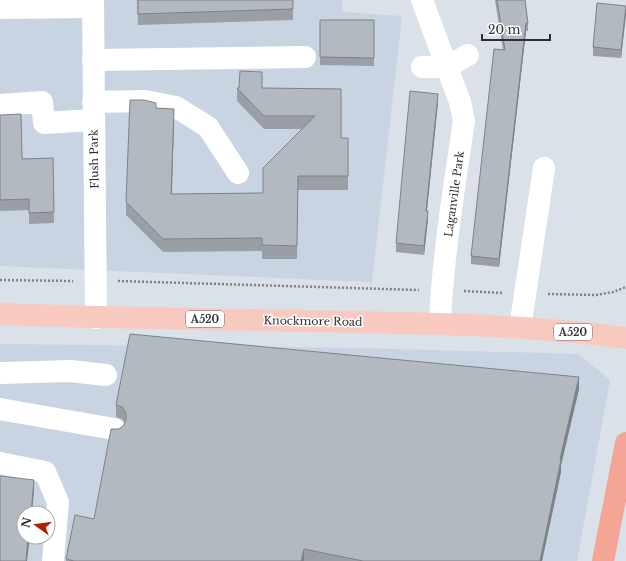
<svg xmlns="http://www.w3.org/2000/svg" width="626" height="561" font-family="'Libre Baskerville',serif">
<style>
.built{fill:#c8d4e1;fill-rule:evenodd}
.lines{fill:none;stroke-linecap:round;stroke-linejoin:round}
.path{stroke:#7d8287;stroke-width:2.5;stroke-dasharray:2 2;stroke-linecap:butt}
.minor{stroke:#fff;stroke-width:22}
.major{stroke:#f8c9bf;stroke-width:22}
.highway{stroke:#f4a595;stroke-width:22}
.wall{fill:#9a9fa5}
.shaded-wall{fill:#7d8286}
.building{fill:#b3b9c0;stroke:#7d8286}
.labels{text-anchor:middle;stroke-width:3;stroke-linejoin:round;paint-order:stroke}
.shield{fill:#fff;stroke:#6b6d6f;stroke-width:1}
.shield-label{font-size:10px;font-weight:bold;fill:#2c2e31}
.street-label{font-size:11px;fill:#2c2e31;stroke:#fff}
</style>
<rect width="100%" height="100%" fill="#dae1e8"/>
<g class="built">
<polygon points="0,0 342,0 343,12 402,16 372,282 0,266"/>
<path d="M0,344L356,348L578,354L610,380L577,561H0ZM24,513H48V537H24Z"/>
</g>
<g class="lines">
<g class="path">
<polyline points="0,280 73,281"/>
<polyline points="118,281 419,290"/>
<polyline points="464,291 503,293"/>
<polyline points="548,294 596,295 613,292 626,287"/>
</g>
<g class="minor">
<polyline points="93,0 96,318"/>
<path d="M422,0L460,102L464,121C454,188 443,255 440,323"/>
<polyline points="0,8 93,7"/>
<polyline points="93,60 305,57"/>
<polyline points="422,67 447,67 468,55"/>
<polyline points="93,102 145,101 176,107 208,127 238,173"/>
<polyline points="0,105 42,102 44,123 94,120"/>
<polyline points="520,328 544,168"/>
<polyline points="0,373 71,371 106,375"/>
<polyline points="0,409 114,429"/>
<polyline points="0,463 45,472 58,502 53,561"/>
</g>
<path class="major" d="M0,314C103,318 206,319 309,321C415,323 521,324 626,338"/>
<polyline class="highway" points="603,561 626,443"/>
</g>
<g class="wall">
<polygon points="137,0 293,0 293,20 138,25"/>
<polygon points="495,0 525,0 528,23 528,31 526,31 499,267 471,264 471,256 503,50"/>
<polygon points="626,14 621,58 593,56 593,47"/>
<polygon points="320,20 374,20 374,66 320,65"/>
<polygon points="237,88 341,89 341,138 348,138 348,190 298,190 297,259 262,259 262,251 163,252 126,215 126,202 156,108 174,122 172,194 263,193 302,129 264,129 237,101"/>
<polygon points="438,102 427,211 428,219 424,255 396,252 396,243"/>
<polygon points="0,115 22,159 53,158 54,223 29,224 29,210 0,211"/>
<polygon points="579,389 561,465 561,472 542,561 66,561 66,559 94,519 119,429 124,425 125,423 122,419 116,417 116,405"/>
</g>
<g class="shaded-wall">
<polygon points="626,6 626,14 621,58 621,50"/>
<polygon points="526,23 526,31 499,267 499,259"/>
<polygon points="438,94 438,102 426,219 426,211"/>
<polygon points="174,109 174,122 171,207 171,194"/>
<polygon points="428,211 428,219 424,255 424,246"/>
<polygon points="579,377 579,389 561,465 561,472 542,561 540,561 560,459"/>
<polygon points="34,480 34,492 32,513 31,513"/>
<polygon points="28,537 30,537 27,561 26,561"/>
<polygon points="304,549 304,561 301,561"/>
</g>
<g class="building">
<polygon points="138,0 293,0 293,9 138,14"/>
<polygon points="497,0 525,0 528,23 526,23 499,259 471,256 494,49 505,50"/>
<polygon points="597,3 626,6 621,50 593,47"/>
<polygon points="320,20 374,20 374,58 320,57"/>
<polygon points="240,71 262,72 262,88 341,89 341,138 348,138 348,176 298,176 297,246 262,245 262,238 163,239 126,202 130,100 144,100 156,103 156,108 174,109 171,194 263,193 263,168 315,116 264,116 237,88 239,88"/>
<polygon points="410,91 438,94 426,211 428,211 424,246 396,243"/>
<polygon points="21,114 22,159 53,158 54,212 29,213 29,199 0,200 0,115"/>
<polygon points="130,334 579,377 560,459 561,460 540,561 363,561 304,549 301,561 74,561 66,559 75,515 94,519 111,429 119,429 124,425 126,420 126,413 122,407 116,405"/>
<polygon points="0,476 34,480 31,513 24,513 24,537 28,537 26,561 0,561"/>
</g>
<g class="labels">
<g class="shield">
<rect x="186" y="311" width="38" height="16" rx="3"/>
<rect x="554" y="324" width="38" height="16" rx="3"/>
</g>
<g class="shield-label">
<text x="205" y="323">A520</text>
<text x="573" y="336">A520</text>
</g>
<g class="street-label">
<text transform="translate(94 159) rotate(-91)" y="4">Flush Park</text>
<text transform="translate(454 194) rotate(-82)" y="4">Laganville Park</text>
<text transform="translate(313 321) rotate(1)" y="4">Knockmore Road</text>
</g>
</g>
<g transform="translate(36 525) rotate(284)"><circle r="19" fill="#ffffff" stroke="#ababad"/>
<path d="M0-3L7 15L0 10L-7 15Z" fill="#ad2005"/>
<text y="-6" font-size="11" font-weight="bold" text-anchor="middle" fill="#2c2e31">N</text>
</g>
<path d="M482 34v6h68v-6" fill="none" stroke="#2c2e31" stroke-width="2"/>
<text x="488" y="34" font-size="12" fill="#2c2e31" stroke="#ffffff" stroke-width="3" paint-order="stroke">20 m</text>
</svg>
